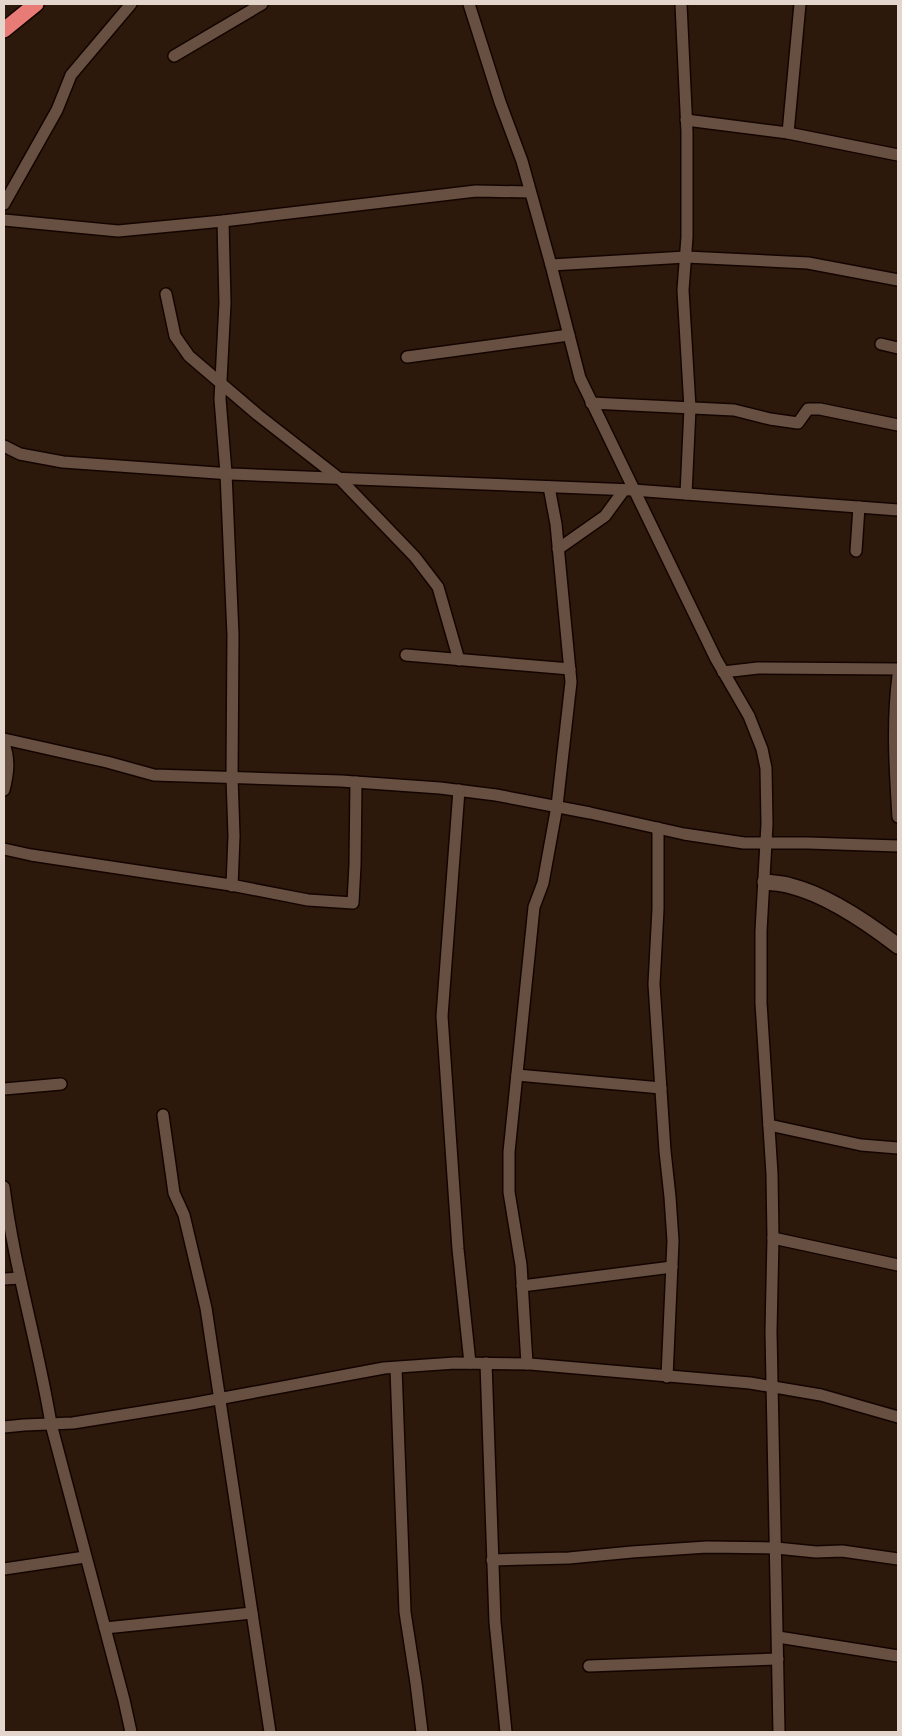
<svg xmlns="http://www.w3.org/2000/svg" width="902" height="1736" font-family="Ubuntu,sans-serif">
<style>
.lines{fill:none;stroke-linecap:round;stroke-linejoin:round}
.street-casing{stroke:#140400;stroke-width:14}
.secondary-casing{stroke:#140400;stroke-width:18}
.highway-casing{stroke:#140400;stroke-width:18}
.street{stroke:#675041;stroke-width:11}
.secondary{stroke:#675041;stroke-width:15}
.highway{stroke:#e87b75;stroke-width:15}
</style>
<rect width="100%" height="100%" fill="#2d190b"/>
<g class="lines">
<defs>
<g id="street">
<polyline points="469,4 500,102 522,161 551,265 580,378 716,659 749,716 762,749 766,768 767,824 761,931 761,1003 772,1174 773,1238 771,1332 779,1732"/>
<polyline points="681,4 687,132 687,237 683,290 690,408 686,494"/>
<polyline points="174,56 262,4"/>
<polyline points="686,120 788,133 898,155"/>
<polyline points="788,133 800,4"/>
<polyline points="4,204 57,110 71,75 131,4"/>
<polyline points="4,220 118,231 223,221 476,191 530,192"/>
<polyline points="223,221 225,303 220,399 226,473 233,635 232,777 234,836 232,886"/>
<polyline points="551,265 686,257 808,263 898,280"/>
<polyline points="166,294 175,336 189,356 258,415 340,479 415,557 438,587 459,660"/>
<polyline points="881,344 898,348"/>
<polyline points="407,357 569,335"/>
<polyline points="591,403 734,410 770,419 798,423 808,409 820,409 898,425"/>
<polyline points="4,446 20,454 63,462 231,474 633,490 898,510"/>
<polyline points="558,549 605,516 624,490"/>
<polyline points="856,551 859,507"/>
<polyline points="406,655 570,669"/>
<polyline points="723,672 758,668 898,669"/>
<path d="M898,676C892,723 895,769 898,817"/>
<polyline points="4,739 107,762 154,775 341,781 440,788 496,795 590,813 684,834 744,843 808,843 898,846"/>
<path d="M4,744C10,760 8,774 4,790"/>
<polyline points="459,790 442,1016 458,1249 470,1363"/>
<polyline points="658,828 658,909 654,984 665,1151 670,1197 673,1241 667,1377"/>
<polyline points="4,849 31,855 231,885 308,900 353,903 355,865 356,782"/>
<polyline points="517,1075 661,1088"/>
<polyline points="4,1089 61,1084"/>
<polyline points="163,1115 174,1193 184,1215 206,1308 270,1732"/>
<polyline points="769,1125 861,1145 898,1148"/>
<path d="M4,1187C14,1267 38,1344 51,1424L124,1700L131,1732"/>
<polyline points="773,1238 898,1265"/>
<polyline points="4,1279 20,1278"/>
<polyline points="522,1286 672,1267"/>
<polyline points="486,1363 495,1622 506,1732"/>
<polyline points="527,1364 521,1265 509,1192 509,1152 534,907 543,883 557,806 571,682 556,524 549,487"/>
<polyline points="396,1368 405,1612 416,1683 422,1732"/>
<polyline points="4,1427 24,1425 73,1423 191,1404 384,1368 455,1363 530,1364 750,1383 821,1395 898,1417"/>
<polyline points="492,1560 569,1558 632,1552 707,1547 776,1548 816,1552 842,1551 898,1559"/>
<polyline points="4,1569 85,1557"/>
<polyline points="105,1628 252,1613"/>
<polyline points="778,1637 898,1656"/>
<polyline points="589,1666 778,1659"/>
</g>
<path id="secondary" d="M765,882C773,883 783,883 791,886C827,895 868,923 898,946"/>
<polyline id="highway" points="4,30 36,4"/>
</defs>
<use href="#street" class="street-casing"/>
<use href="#secondary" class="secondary-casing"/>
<use href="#highway" class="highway-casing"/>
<use href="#street" class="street"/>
<use href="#secondary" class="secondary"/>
<use href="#highway" class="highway"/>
</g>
<rect width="902" height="1736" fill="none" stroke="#e4d6cd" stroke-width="10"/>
</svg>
